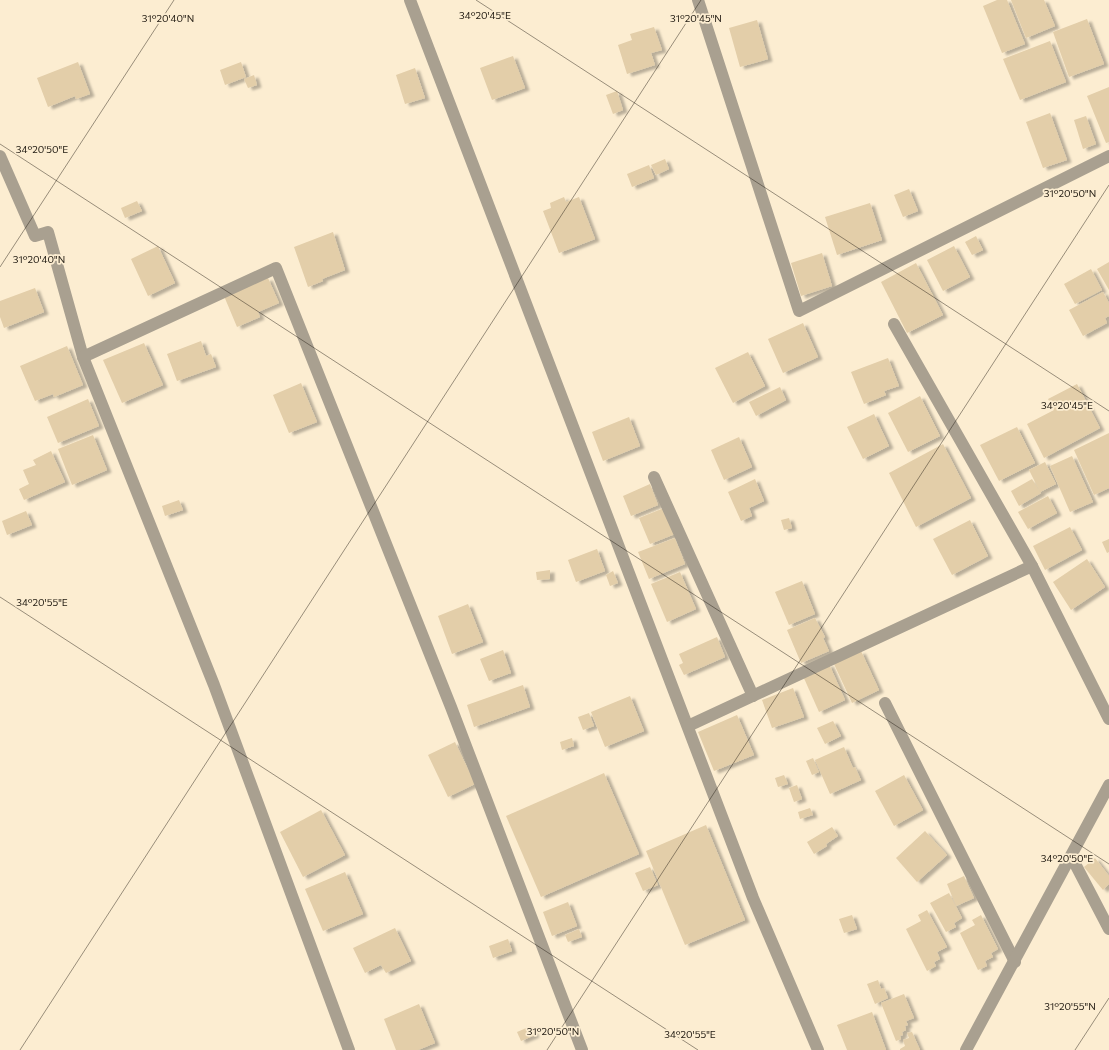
<svg xmlns="http://www.w3.org/2000/svg" width="1109" height="1050" font-family="Commissioner,sans-serif">
<style>
.building{fill:#e3cea9;filter:url(#shadow)}
.lines{fill:none;stroke-linecap:round;stroke-linejoin:round}
.minor{stroke:#a9a090;stroke-width:12}
.ticks{fill:none;stroke:#1f1910;stroke-width:1;stroke-opacity:0.45}
.ticks-label{font-size:10px;text-anchor:middle;fill:#1f1910;stroke:#fcedd1;stroke-width:3.5;stroke-linejoin:round;paint-order:stroke}
</style>
<defs>
<filter id="shadow"><feDropShadow dx="4.5" dy="2.5" stdDeviation="1" flood-color="#0004"/></filter>
</defs>
<rect width="100%" height="100%" fill="#fcedd1"/>
<g class="building">
<polygon points="997,0 1007,0 1025,44 1002,53 983,6"/>
<polygon points="1011,0 1044,0 1055,26 1026,38"/>
<polygon points="1087,19 1104,64 1069,77 1053,32"/>
<polygon points="757,20 768,59 740,67 729,28"/>
<polygon points="654,27 662,50 651,53 655,65 627,74 618,45 632,40 630,34"/>
<polygon points="1050,41 1066,82 1020,100 1003,59"/>
<polygon points="513,56 525,88 492,100 480,68"/>
<polygon points="78,62 90,94 76,99 75,96 48,107 37,78"/>
<polygon points="241,62 246,77 225,85 220,70"/>
<polygon points="415,68 425,98 405,104 396,75"/>
<polygon points="254,75 257,85 248,88 244,79"/>
<polygon points="1109,87 1109,142 1106,143 1087,96"/>
<polygon points="617,91 623,110 613,114 606,95"/>
<polygon points="1050,113 1067,160 1043,168 1026,122"/>
<polygon points="1086,116 1096,144 1083,149 1074,120"/>
<polygon points="665,159 669,169 656,175 651,165"/>
<polygon points="649,165 654,178 632,187 627,174"/>
<polygon points="909,189 918,211 903,217 894,195"/>
<polygon points="564,197 566,202 579,197 595,239 559,253 543,211 551,208 550,203"/>
<polygon points="137,201 142,211 125,218 121,208"/>
<polygon points="870,203 882,240 837,255 825,217"/>
<polygon points="333,232 345,270 322,279 323,281 308,287 294,247"/>
<polygon points="976,236 983,250 972,255 965,242"/>
<polygon points="158,246 175,283 148,296 131,259"/>
<polygon points="954,246 970,277 943,291 927,260"/>
<polygon points="822,253 832,286 801,296 791,263"/>
<polygon points="1109,262 1109,290 1097,269"/>
<polygon points="916,263 943,315 907,333 881,282"/>
<polygon points="1091,269 1102,290 1075,304 1064,284"/>
<polygon points="268,278 279,303 258,312 260,317 237,327 224,296"/>
<polygon points="35,288 44,312 4,328 0,317 0,301"/>
<polygon points="1103,292 1109,303 1109,316 1105,318 1107,323 1083,336 1069,310"/>
<polygon points="803,323 818,357 783,373 768,339"/>
<polygon points="201,341 206,356 211,354 216,367 177,381 167,354"/>
<polygon points="144,343 163,385 122,403 103,360"/>
<polygon points="67,346 83,385 54,397 53,394 35,401 20,366"/>
<polygon points="748,352 765,386 733,403 715,368"/>
<polygon points="888,358 899,386 884,391 886,395 864,404 851,372"/>
<polygon points="301,383 317,422 289,433 273,395"/>
<polygon points="1077,384 1100,428 1044,458 1027,424 1054,410 1048,399"/>
<polygon points="780,387 786,400 756,416 749,402"/>
<polygon points="920,396 940,436 908,452 888,413"/>
<polygon points="88,399 99,426 58,443 47,417"/>
<polygon points="874,414 889,446 863,459 847,427"/>
<polygon points="629,417 640,446 603,461 592,432"/>
<polygon points="1017,427 1035,463 999,481 980,445"/>
<polygon points="1109,433 1109,488 1094,495 1074,450"/>
<polygon points="93,435 107,470 72,485 58,449"/>
<polygon points="739,437 752,467 724,480 711,450"/>
<polygon points="943,444 971,498 916,527 889,473"/>
<polygon points="51,451 65,482 24,500 19,489 29,484 23,470 36,465 33,460"/>
<polygon points="1072,456 1093,502 1070,512 1050,466"/>
<polygon points="1045,462 1056,484 1040,492 1029,470"/>
<polygon points="755,479 764,501 749,508 752,516 741,521 728,492"/>
<polygon points="1032,479 1041,493 1019,506 1011,491"/>
<polygon points="650,484 658,505 631,516 623,496"/>
<polygon points="1048,496 1057,513 1028,529 1018,512"/>
<polygon points="179,500 183,510 165,516 162,506"/>
<polygon points="664,508 675,534 650,544 639,518"/>
<polygon points="26,511 32,525 7,535 2,521"/>
<polygon points="789,518 792,528 784,530 781,520"/>
<polygon points="970,520 988,556 952,575 933,539"/>
<polygon points="1070,527 1082,550 1045,570 1033,546"/>
<polygon points="675,538 685,564 649,579 638,552"/>
<polygon points="1109,539 1109,552 1107,553 1102,542"/>
<polygon points="597,549 605,571 576,582 568,560"/>
<polygon points="1087,559 1105,587 1071,610 1053,582"/>
<polygon points="550,570 550,579 537,580 536,572"/>
<polygon points="613,571 618,583 610,586 606,575"/>
<polygon points="680,572 696,609 667,622 651,584"/>
<polygon points="802,581 815,614 789,625 775,592"/>
<polygon points="468,604 483,642 452,654 438,616"/>
<polygon points="815,618 825,637 823,638 829,651 801,663 787,630"/>
<polygon points="717,637 725,657 684,675 679,665 683,663 679,654"/>
<polygon points="503,650 511,673 489,681 480,659"/>
<polygon points="861,651 879,690 852,703 834,664"/>
<polygon points="829,664 845,700 819,712 803,676"/>
<polygon points="523,685 530,707 474,727 467,705"/>
<polygon points="793,688 804,717 772,728 762,700"/>
<polygon points="630,696 644,731 605,747 591,712"/>
<polygon points="589,713 594,726 583,730 578,717"/>
<polygon points="737,715 754,755 714,771 698,732"/>
<polygon points="833,721 841,736 825,744 817,728"/>
<polygon points="572,738 574,746 562,750 560,742"/>
<polygon points="455,742 475,784 448,797 428,755"/>
<polygon points="844,747 853,768 855,767 861,780 830,794 815,760"/>
<polygon points="813,758 819,772 812,775 806,761"/>
<polygon points="604,773 639,854 541,897 506,816"/>
<polygon points="784,775 788,784 778,787 775,778"/>
<polygon points="904,775 923,810 894,826 875,791"/>
<polygon points="797,785 802,799 794,802 789,788"/>
<polygon points="810,808 813,815 800,819 798,812"/>
<polygon points="321,810 345,855 303,877 280,832"/>
<polygon points="706,825 745,920 685,945 646,851"/>
<polygon points="832,827 838,836 826,844 827,846 814,854 807,842"/>
<polygon points="925,831 947,855 917,882 896,858"/>
<polygon points="1095,858 1109,876 1109,884 1103,890 1084,867"/>
<polygon points="650,867 658,885 643,891 635,873"/>
<polygon points="345,872 363,914 323,931 305,889"/>
<polygon points="964,876 974,898 956,906 947,884"/>
<polygon points="949,893 962,918 954,923 956,927 946,932 930,903"/>
<polygon points="568,902 577,926 552,936 543,912"/>
<polygon points="927,910 947,947 937,952 940,959 934,962 936,966 927,971 906,929 921,921 918,915"/>
<polygon points="852,915 857,929 844,933 839,919"/>
<polygon points="981,915 998,949 991,953 993,957 985,961 987,966 978,970 960,933 975,925 972,920"/>
<polygon points="395,928 411,961 386,973 381,965 365,973 353,948"/>
<polygon points="579,929 582,937 568,942 565,935"/>
<polygon points="508,939 512,951 493,958 489,946"/>
<polygon points="878,980 881,989 884,988 888,998 875,1004 867,984"/>
<polygon points="904,994 914,1018 906,1021 908,1025 905,1026 906,1030 902,1032 903,1035 900,1036 901,1039 896,1041 881,1003"/>
<polygon points="419,1004 435,1043 418,1050 396,1050 384,1019"/>
<polygon points="872,1012 886,1050 847,1050 837,1025"/>
<polygon points="531,1026 535,1035 521,1041 517,1032"/>
<polygon points="912,1032 920,1050 900,1050 900,1049 905,1046 903,1040 909,1038 907,1033"/>
</g>
<g class="lines">
<g class="minor">
<polyline points="410,0 753,898 818,1050"/>
<polyline points="698,0 799,311 1109,156"/>
<polyline points="0,156 35,236 48,232 83,357 214,685 349,1050"/>
<polyline points="894,324 1032,566 1109,719"/>
<polyline points="83,357 276,268 451,707 582,1050"/>
<polyline points="654,477 753,696"/>
<polyline points="885,703 1015,962"/>
<polyline points="688,726 1032,566"/>
<polyline points="1071,856 1109,929"/>
<polyline points="966,1050 1109,785"/>
</g>
</g>
<path class="ticks" d="M476,0L1109,411M0,144L1109,864M0,267L174,0M0,597L698,1050M20,1050L701,0M547,1050L1109,185M1075,1050L1109,998"/>
<g class="ticks-label">
<text x="485" y="19">34°20'45"E</text>
<text x="696" y="22">31°20'45"N</text>
<text x="168" y="22">31°20'40"N</text>
<text x="42" y="153">34°20'50"E</text>
<text x="1070" y="197">31°20'50"N</text>
<text x="39" y="263">31°20'40"N</text>
<text x="1067" y="409">34°20'45"E</text>
<text x="42" y="606">34°20'55"E</text>
<text x="1067" y="862">34°20'50"E</text>
<text x="1070" y="1010">31°20'55"N</text>
<text x="553" y="1035">31°20'50"N</text>
<text x="690" y="1038">34°20'55"E</text>
</g>
</svg>
